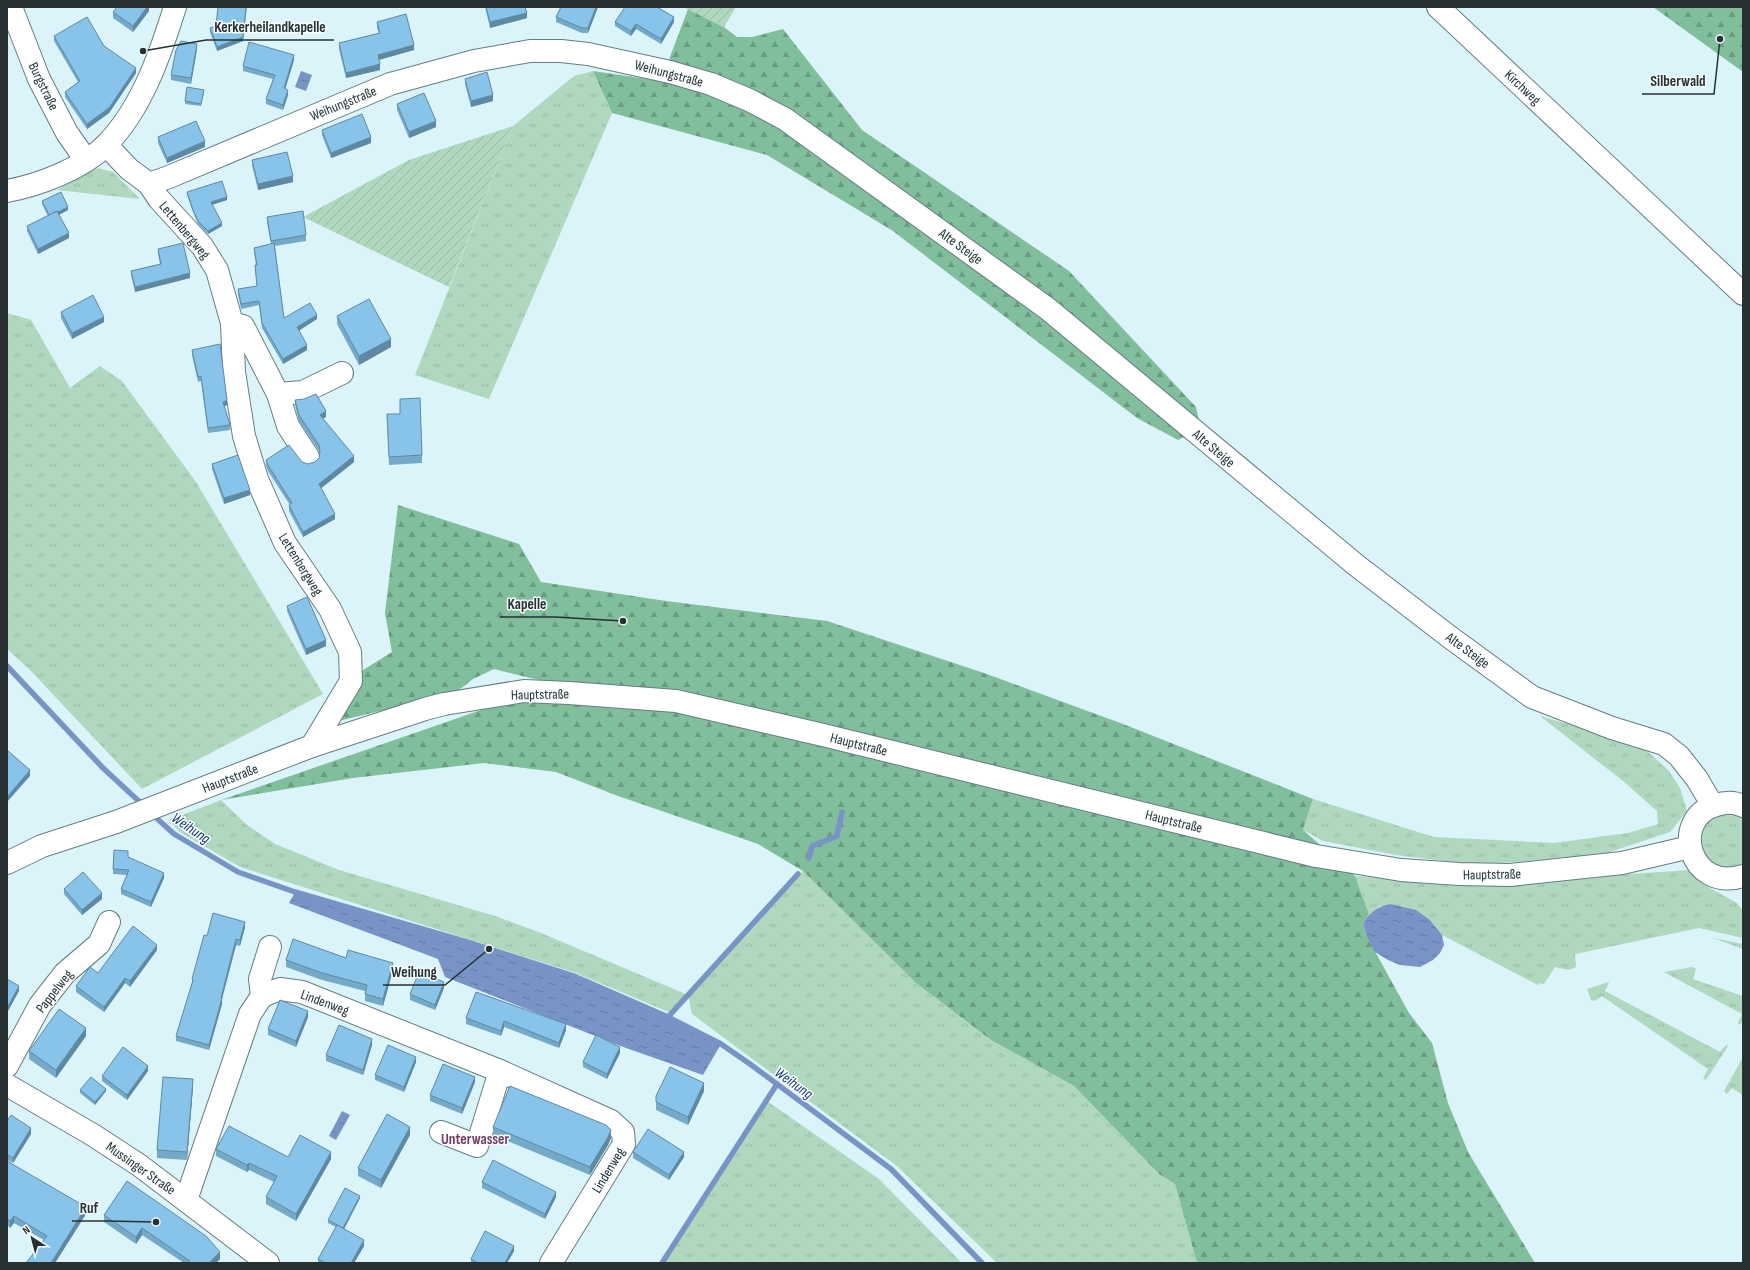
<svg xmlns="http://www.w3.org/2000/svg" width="1750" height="1270" font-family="'Sofia Sans Condensed',sans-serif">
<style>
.grass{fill:url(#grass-tufts)}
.forest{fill:url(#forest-firs)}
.garden{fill:url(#garden-furrows)}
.water{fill:url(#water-ripples)}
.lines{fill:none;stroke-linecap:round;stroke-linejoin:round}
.stream{stroke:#7893c5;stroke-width:5.5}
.minor-casing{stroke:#667d82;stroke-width:24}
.major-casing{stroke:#667d82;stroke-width:24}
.minor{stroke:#fff;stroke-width:22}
.major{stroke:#fff;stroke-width:22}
.wall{fill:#75a9c8}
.shaded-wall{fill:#5f89a3}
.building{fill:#88c4e9;stroke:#5f89a3}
.labels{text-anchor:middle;stroke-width:3;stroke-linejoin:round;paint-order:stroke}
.street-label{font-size:14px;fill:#273133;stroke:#f7fcfd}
.water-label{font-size:15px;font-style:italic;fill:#1b3a78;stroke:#f7fcfd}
.neighbourhood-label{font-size:15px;font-weight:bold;fill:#763b64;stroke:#f7fcfd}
.leader{fill:none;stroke:#273133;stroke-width:1.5}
.callout-dot{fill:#273133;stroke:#f7fcfd;stroke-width:1.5}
.callout-label{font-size:15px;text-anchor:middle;font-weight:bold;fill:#273133;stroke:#f7fcfd;stroke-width:3;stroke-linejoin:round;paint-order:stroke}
</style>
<defs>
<pattern id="grass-tufts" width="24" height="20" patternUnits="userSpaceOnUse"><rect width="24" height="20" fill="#afd8bf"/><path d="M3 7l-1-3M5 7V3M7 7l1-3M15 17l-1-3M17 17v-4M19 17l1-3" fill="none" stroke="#97baa5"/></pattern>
<pattern id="forest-firs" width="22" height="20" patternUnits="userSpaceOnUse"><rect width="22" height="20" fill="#81be9b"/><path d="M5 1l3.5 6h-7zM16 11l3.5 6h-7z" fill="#6a9b7f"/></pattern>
<pattern id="garden-furrows" width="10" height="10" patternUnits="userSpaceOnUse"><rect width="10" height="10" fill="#afd8bf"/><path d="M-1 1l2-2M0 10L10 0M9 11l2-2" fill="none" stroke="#97baa5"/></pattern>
<pattern id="water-ripples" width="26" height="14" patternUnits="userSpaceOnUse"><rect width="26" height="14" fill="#7893c5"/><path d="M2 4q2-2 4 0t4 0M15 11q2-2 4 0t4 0" fill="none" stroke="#6279a1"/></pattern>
</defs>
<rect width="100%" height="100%" fill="#daf4f9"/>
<g class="grass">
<polygon points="593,71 612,113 489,399 415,375 513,126 574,76"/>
<polygon points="98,168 113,172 140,199 57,190"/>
<polygon points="7,313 31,320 70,388 100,366 122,381 196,482 323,694 142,789 29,669 7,649"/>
<polygon points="1540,716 1602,734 1646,750 1669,771 1680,788 1687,811 1670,832 1607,853 1518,862 1467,864 1396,855 1323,841 1303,830 1313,799 1434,837 1554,843 1628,833 1658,824 1657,811 1623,781"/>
<polygon points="221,800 247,825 275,844 339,870 495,916 541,933 688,995 803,871 916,983 991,1040 1074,1086 1159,1174 1175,1184 1197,1263 997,1263 897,1166 692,1014 688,995 671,1013 576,973 240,867 180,832 169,820"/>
<polygon points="1743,806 1743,876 1703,871 1694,823"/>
<polygon points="1689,870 1708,887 1737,903 1743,911 1743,938 1699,928 1575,954 1576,967 1569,970 1555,967 1544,984 1539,983 1538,985 1442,935 1430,920 1381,906 1369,914 1355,876 1475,885"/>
<polygon points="1713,938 1743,944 1743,949"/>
<polygon points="1692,967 1696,969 1693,979 1743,996 1743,1019 1740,1025 1738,1023 1742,1014 1664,972"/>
<polygon points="1609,982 1605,991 1720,1052 1726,1045 1728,1046 1706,1080 1703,1078 1708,1069 1602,996 1595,1001 1591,1000 1587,989"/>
<polygon points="1743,1057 1743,1095 1732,1088 1727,1094 1724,1091"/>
<polygon points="767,1101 879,1179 962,1263 661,1263"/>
</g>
<g class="forest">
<polygon points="1653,7 1743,7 1743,72"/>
<polygon points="688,9 724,27 737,37 752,37 783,29 862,130 1069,271 1196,407 1201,429 1178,440 1137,418 893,231 767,155 612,113 593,71 661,81"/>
<polygon points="398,505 519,544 541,582 666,601 827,621 984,673 1123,724 1313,799 1303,830 1351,872 1355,876 1369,914 1363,923 1367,937 1409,1013 1432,1043 1448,1103 1468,1152 1535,1263 1197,1263 1175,1184 1159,1174 1074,1086 991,1040 916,983 803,871 758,844 618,796 556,772 484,763 353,778 221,800 484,709 524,691 551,683 494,669 473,679 455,693 326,724 355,675 392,652 385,613"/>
</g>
<g class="garden">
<polygon points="683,7 736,7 724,27"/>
<polygon points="513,126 449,287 303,217 409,160"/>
</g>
<g class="water">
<polygon points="301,71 312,75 306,91 295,87"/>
<polygon points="295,892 574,976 668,1017 721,1044 703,1075 626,1048 445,977 438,959 289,903"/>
<path d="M1390,904L1416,910L1430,920L1442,935L1444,945L1440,953L1433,960L1420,967L1400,965L1388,960L1375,952L1367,937L1363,923C1370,912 1377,907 1390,904Z"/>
<polygon points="342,1111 350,1115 336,1140 329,1136"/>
</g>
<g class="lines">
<g class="stream">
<polyline points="7,666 103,768 144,806"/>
<polyline points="152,814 174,834 238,872 295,892 474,944 574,976 668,1017 721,1044 750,1064 891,1169 982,1263"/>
<polyline points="809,858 812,846 837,836 842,812"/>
<polyline points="668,1017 798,874"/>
<polyline points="662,1263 777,1084"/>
</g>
<defs>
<g id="minor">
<polyline points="11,7 39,79 67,133 86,160"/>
<polyline points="1438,7 1743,294"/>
<polyline points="106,145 129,169 149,184 169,177 390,84 474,61 530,51 561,51 588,54 670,72 711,84 749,100 785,119 1048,309 1356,565 1451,638 1532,697 1612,728 1664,744 1679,756 1697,779 1713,806"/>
<polyline points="149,184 159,199 202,246 217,270 232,323 234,372 244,436 257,479 285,543 330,609 350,652 351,681 312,746"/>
<path d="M7,191C39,185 82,169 106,145C142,108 160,55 175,7"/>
<polyline points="232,323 243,326 278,394 288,426 308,457"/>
<polyline points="278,394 303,392 342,373"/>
<polyline points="262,996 260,979 270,947"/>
<polyline points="7,1066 40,1005 65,973 99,944 109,922"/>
<polyline points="7,1085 93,1135 139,1165 268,1263"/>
<polyline points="441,1132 477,1146 500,1071"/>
<polyline points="186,1200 250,1014 262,996 280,989 302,992 500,1071 611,1121 623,1132 624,1144 551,1263"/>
</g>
<g id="major">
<path d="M1743,806C1735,802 1725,802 1716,805C1669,819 1690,893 1743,876"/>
<polyline points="7,863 42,846 116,822 312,746 425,709 444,704 524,691 569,693 676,701 823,735 1316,856 1401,870 1459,874 1510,875 1622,863 1690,847"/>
</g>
</defs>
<use href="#minor" class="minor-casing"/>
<use href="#major" class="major-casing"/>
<use href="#minor" class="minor"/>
<use href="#major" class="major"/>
</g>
<g class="wall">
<polygon points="149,7 149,11 133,32 113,18 113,12"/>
<polygon points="218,7 247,7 243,41 217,51 210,32 210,28 216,26"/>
<polygon points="485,7 525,7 527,18 490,28"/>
<polygon points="556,7 598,7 588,33 582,33 556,22 556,17 560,8"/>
<polygon points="377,22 414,50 379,60 380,70 346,78 339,49 339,43 379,33 377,28"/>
<polygon points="615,22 674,22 661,44 636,29 631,36 615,26"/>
<polygon points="54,36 104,46 136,73 109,113 87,129 65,97 65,92 78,82 54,41"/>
<polygon points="197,49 191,84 171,80 171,75"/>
<polygon points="294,60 285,89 288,95 283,110 266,104 266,99 273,79 243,71 243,66"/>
<polygon points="465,79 493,101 471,107 465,84"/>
<polygon points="204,92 201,106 185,104 185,101"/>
<polygon points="397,104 436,127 409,138 397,110"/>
<polygon points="322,130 371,143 331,158 322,135"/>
<polygon points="158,137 205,147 167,163 158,143"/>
<polygon points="252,160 293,182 258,190 252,165"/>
<polygon points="187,192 227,200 212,205 222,226 208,234 198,224 193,212 187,195"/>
<polygon points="42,201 68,210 59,215 69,238 38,254 27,231 27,226 48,216 42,204"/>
<polygon points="267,217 306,235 306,241 275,246 284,318 317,319 299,330 307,350 283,364 262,328 259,305 241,309 238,294 238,289 257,286 255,270 255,265 256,265 254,252 254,248 271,244 267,222"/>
<polygon points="158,249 190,278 135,292 131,275 131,271 160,264 158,254"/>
<polygon points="61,312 104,322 72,339 61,318"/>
<polygon points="337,316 391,347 359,365 337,324"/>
<polygon points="192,350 227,405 224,406 230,425 230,430 208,433 201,381 198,382 192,355"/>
<polygon points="400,399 422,455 422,463 389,465 387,414 400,414"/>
<polygon points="295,400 326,417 323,418 354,462 321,488 335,519 303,537 289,511 289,505 290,505 268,471 266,466 266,460 302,462 308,464 315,462 319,458 320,454 319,451 299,421 295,405"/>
<polygon points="212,464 250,495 224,504 212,469"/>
<polygon points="287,606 326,646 306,655 287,611"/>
<polygon points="128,858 164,878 151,907 121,894 121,889 127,875 113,874 113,869"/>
<polygon points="64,889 102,899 82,915 64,894"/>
<polygon points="245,927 240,946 236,945 222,998 222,1004 209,1050 176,1041 176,1036 192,985 192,979 207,936"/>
<polygon points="157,950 130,987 125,983 104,1012 76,992 76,986 98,973"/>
<polygon points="346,958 393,970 383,1006 365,1001 365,991 322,980 286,967 286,960"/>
<polygon points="444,988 435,1010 410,1000 410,994"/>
<polygon points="476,992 566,1030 559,1048 504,1027 501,1036 466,1024 466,1018"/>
<polygon points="308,1017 296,1047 268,1035 268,1029"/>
<polygon points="86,1036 56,1078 29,1059 29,1051"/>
<polygon points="372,1045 363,1075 326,1061 326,1055"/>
<polygon points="620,1053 607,1079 583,1067 583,1062"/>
<polygon points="416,1062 404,1092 375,1080 375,1075"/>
<polygon points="148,1071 127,1100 102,1081 102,1076"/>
<polygon points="475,1082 462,1114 430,1101 430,1095"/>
<polygon points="193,1087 187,1160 157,1158 157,1150"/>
<polygon points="80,1090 106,1091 95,1105 80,1093"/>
<polygon points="704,1091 688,1125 656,1110 656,1096"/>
<polygon points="7,1121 31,1134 13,1163 7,1160"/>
<polygon points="493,1127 611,1138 608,1145 590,1175 493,1135"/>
<polygon points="410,1135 381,1188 358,1176 358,1168"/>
<polygon points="216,1149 288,1157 331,1159 296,1221 266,1204 266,1197 274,1182 249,1170 247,1172 216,1156"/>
<polygon points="633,1152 684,1157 669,1180 633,1158"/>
<polygon points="7,1161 86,1214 55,1263 26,1263 44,1240 14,1223 10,1228 7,1225"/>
<polygon points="127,1181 220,1259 216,1263 184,1263 142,1235 136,1244 104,1222 104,1215"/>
<polygon points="482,1182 556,1197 545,1219 482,1188"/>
<polygon points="360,1198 344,1229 364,1246 354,1263 318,1263 318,1259 336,1227 328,1223 328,1220"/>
<polygon points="514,1251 507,1263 471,1263 471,1259"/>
</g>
<g class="shaded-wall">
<polygon points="147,7 149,7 149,11 133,32 133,26"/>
<polygon points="246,7 243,41 217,51 217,47"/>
<polygon points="596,7 598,7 588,33 588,28"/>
<polygon points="527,13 527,18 490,28 490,22"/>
<polygon points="674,17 674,22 661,44 661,39"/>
<polygon points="636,24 636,29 631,36 631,31"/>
<polygon points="197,44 197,49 191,84 191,78"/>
<polygon points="414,45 414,50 378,60 378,55"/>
<polygon points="294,55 294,60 284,93 284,88"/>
<polygon points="380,64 380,70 346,78 346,73"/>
<polygon points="136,68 136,73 109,113 87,129 87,124"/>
<polygon points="288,90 288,95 283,110 283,105"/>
<polygon points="493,95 493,101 471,107 471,101"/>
<polygon points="436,121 436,127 409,138 409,132"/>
<polygon points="371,137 371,143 331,158 331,153"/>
<polygon points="205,141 205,147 167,163 167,158"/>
<polygon points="293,176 293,182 258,190 258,184"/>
<polygon points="227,197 227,200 211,205 211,202"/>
<polygon points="68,207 68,210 50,219 50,217"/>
<polygon points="222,223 222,226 208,234 208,231"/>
<polygon points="69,233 69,238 38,254 38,249"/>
<polygon points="190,273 190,278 135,292 135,287"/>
<polygon points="317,315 317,319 297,332 297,327"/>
<polygon points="104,317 104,322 72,339 72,333"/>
<polygon points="391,339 391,347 359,365 359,356"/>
<polygon points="307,345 307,350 283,364 283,359"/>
<polygon points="227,400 227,405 223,407 223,402"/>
<polygon points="326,411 326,417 320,420 320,415"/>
<polygon points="354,456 354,462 319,490 319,484"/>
<polygon points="250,490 250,495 224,504 224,498"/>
<polygon points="335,514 335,519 303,537 303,532"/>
<polygon points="326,640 326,646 306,655 306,649"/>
<polygon points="30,770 30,776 7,802 7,797"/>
<polygon points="164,873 164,878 151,907 151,902"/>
<polygon points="102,893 102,899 82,915 82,910"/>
<polygon points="245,922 245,927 240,946 240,940"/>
<polygon points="236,939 236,945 221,1003 221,998"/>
<polygon points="157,945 157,950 130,987 130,981"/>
<polygon points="393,963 393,970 383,1006 383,999"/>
<polygon points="125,978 125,983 104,1012 104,1007"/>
<polygon points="444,982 444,988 435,1010 435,1005"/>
<polygon points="19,986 19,991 7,1013 7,1008"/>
<polygon points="222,998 222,1004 209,1050 209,1045"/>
<polygon points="308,1011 308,1017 296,1047 296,1041"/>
<polygon points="504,1021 504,1027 501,1036 501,1031"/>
<polygon points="566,1024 566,1030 559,1048 559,1043"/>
<polygon points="86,1028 86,1036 56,1078 56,1070"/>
<polygon points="372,1039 372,1045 363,1075 363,1070"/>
<polygon points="620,1047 620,1053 607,1079 607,1074"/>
<polygon points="416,1057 416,1062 404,1092 404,1087"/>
<polygon points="148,1066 148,1071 127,1100 127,1095"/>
<polygon points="475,1077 475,1082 462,1114 462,1108"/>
<polygon points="193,1079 193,1087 187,1160 187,1152"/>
<polygon points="704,1083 704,1091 688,1125 688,1117"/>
<polygon points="106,1089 106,1091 95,1105 95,1102"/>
<polygon points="410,1127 410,1135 381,1188 381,1180"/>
<polygon points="31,1128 31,1134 13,1163 13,1158"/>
<polygon points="611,1130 611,1138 608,1145 590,1175 590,1167"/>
<polygon points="331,1152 331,1159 296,1221 296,1214"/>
<polygon points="684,1152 684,1157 669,1180 669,1175"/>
<polygon points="249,1163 249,1170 247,1172 247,1165"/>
<polygon points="556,1192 556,1197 545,1219 545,1214"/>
<polygon points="360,1196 360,1198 343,1231 343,1228"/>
<polygon points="86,1207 86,1214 55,1263 51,1263"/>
<polygon points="14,1216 14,1223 10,1228 10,1221"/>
<polygon points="142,1228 142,1235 136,1244 136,1237"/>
<polygon points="364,1240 364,1246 354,1263 351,1263"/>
<polygon points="514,1246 514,1251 507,1263 505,1263"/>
<polygon points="220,1252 220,1259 216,1263 209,1263"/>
</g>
<g class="building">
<polygon points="117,7 147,7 133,26 113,12"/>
<polygon points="218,7 246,7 243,37 217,47 210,28 216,26"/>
<polygon points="486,7 525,7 527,13 490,22"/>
<polygon points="561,7 596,7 588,28 582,28 556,17"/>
<polygon points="625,7 657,7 674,17 661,39 636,24 631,31 615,22"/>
<polygon points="406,14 414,45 378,55 380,64 346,73 339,43 380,33 377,22"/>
<polygon points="87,17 104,46 136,68 109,108 87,124 65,92 80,81 54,36"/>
<polygon points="181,41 197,44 191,78 171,75 176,50"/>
<polygon points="249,42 294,55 284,88 288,90 283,105 266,99 275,75 243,66"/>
<polygon points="487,72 493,95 471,101 465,79"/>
<polygon points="187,87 204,90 201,104 185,101"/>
<polygon points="424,93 436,121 409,132 397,104"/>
<polygon points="362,114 371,137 331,153 322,130"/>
<polygon points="196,121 205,141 167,158 158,137"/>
<polygon points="287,152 293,176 258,184 252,160"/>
<polygon points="222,181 227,197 211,202 222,223 208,231 198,221 193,210 187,192"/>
<polygon points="61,192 68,207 58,212 57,211 49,215 42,201"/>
<polygon points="57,211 69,233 38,249 27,226"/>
<polygon points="303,211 306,235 271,241 267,217"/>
<polygon points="183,243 190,273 135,287 131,271 161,264 158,249"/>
<polygon points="274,243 284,318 310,303 317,315 297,327 307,345 283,359 262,323 259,301 241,304 238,289 257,286 255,265 257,265 254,248"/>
<polygon points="93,295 104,317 72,333 61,312"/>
<polygon points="369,299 391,339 359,356 337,316"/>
<polygon points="220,344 227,400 223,402 230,425 208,428 201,376 198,377 192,350"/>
<polygon points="316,394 326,411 320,415 354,456 319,484 335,514 303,532 289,505 292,503 268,465 266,460 289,445 302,462 308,464 315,462 319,458 320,451 319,445 299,415 295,400 304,399"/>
<polygon points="420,398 422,455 389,457 387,414 400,414 400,399"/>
<polygon points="238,455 250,490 224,498 212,464"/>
<polygon points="307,597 326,640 306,649 287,606"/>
<polygon points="8,751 30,770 7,797 7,753"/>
<polygon points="114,850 128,851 128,857 164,873 151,902 121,889 129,870 113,869"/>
<polygon points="83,872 102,893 82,910 64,889"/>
<polygon points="213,913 245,922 240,940 236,939 221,998 222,998 209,1045 176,1036 193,980 192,979 204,935 207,936"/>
<polygon points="133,926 157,945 130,981 125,978 104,1007 76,986 90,967 98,973"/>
<polygon points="293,939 346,958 348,950 393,963 383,999 365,994 367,985 322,973 286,960"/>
<polygon points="419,972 444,982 435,1005 410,994"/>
<polygon points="7,979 19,986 7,1008"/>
<polygon points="476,992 566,1024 559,1043 504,1021 501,1031 466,1018"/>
<polygon points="280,1000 308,1011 296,1041 268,1029"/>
<polygon points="59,1009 86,1028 56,1070 29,1051"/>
<polygon points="339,1025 372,1039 363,1070 326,1055"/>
<polygon points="596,1035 620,1047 607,1074 583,1062"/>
<polygon points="388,1045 416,1057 404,1087 375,1075"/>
<polygon points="123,1047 148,1066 127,1095 102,1076"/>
<polygon points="443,1064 475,1077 462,1108 430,1095"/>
<polygon points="670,1067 704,1083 688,1117 656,1102 656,1096"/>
<polygon points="91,1077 106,1089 95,1102 80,1090"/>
<polygon points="163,1077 193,1079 187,1152 157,1150"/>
<polygon points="510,1086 606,1125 611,1130 608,1137 590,1167 493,1127"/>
<polygon points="387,1114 410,1127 381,1180 358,1168"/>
<polygon points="11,1115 31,1128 13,1158 7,1154 7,1121"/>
<polygon points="229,1126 288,1157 300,1135 331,1152 296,1214 266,1197 277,1176 249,1163 247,1165 216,1149"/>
<polygon points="648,1129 684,1152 669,1175 633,1152"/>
<polygon points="493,1160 556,1192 545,1214 482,1182"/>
<polygon points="7,1161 86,1207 51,1263 26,1263 47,1236 14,1216 10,1221 7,1218"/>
<polygon points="127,1181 206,1236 220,1252 209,1263 188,1263 190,1261 142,1228 136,1237 104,1215"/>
<polygon points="345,1188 360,1196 343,1228 328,1220"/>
<polygon points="337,1225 364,1240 351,1263 326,1263 318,1259"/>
<polygon points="485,1231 514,1246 505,1263 478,1263 471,1259"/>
</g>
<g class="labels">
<g class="street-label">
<text transform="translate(669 73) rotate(15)" y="5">Weihungstraße</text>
<text transform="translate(44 86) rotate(64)" y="5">Burgstraße</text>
<text transform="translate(1523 87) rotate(43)" y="5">Kirchweg</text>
<text transform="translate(343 103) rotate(-22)" y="5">Weihungstraße</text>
<text transform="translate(185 230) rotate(50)" y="5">Lettenbergweg</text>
<text transform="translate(961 246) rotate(36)" y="5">Alte Steige</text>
<text transform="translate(1214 448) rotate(40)" y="5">Alte Steige</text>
<text transform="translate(301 564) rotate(58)" y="5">Lettenbergweg</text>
<text transform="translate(1468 650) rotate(36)" y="5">Alte Steige</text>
<text transform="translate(540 694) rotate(-1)" y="5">Hauptstraße</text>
<text transform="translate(859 744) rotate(14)" y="5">Hauptstraße</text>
<text transform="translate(230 778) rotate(-21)" y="5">Hauptstraße</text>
<text transform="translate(1174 821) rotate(14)" y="5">Hauptstraße</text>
<text transform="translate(1492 874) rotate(-1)" y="5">Hauptstraße</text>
<text transform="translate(54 991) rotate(-52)" y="5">Pappelweg</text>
<text transform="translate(325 1002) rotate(20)" y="5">Lindenweg</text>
<text transform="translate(141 1168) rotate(35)" y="5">Mussinger Straße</text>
<text transform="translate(608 1170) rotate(-59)" y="5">Lindenweg</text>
</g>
<g class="water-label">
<text transform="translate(191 828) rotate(34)" y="5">Weihung</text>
<text transform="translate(794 1083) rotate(36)" y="5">Weihung</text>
</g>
<g class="neighbourhood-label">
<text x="475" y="1144">Unterwasser</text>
</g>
</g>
<path class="leader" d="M143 51L206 40H334M1720 39L1714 94H1642M623 621L555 617H500M489 949L445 985H383M156 1222L106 1221H72"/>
<g class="callout-dot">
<circle cx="143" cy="51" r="4"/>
<circle cx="1720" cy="39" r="4"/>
<circle cx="623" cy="621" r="4"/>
<circle cx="489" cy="949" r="4"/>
<circle cx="156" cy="1222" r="4"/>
</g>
<g class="callout-label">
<text x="270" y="32">Kerkerheilandkapelle</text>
<text x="1678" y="86">Silberwald</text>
<text x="527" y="609">Kapelle</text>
<text x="414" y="977">Weihung</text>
<text x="89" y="1213">Ruf</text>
</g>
<rect width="1750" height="1270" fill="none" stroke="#273133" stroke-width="16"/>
<g transform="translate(32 1238) rotate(324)" stroke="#f7fcfd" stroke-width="3" paint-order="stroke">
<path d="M0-3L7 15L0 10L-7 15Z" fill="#273133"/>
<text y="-6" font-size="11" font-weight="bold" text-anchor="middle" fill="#273133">N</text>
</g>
</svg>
